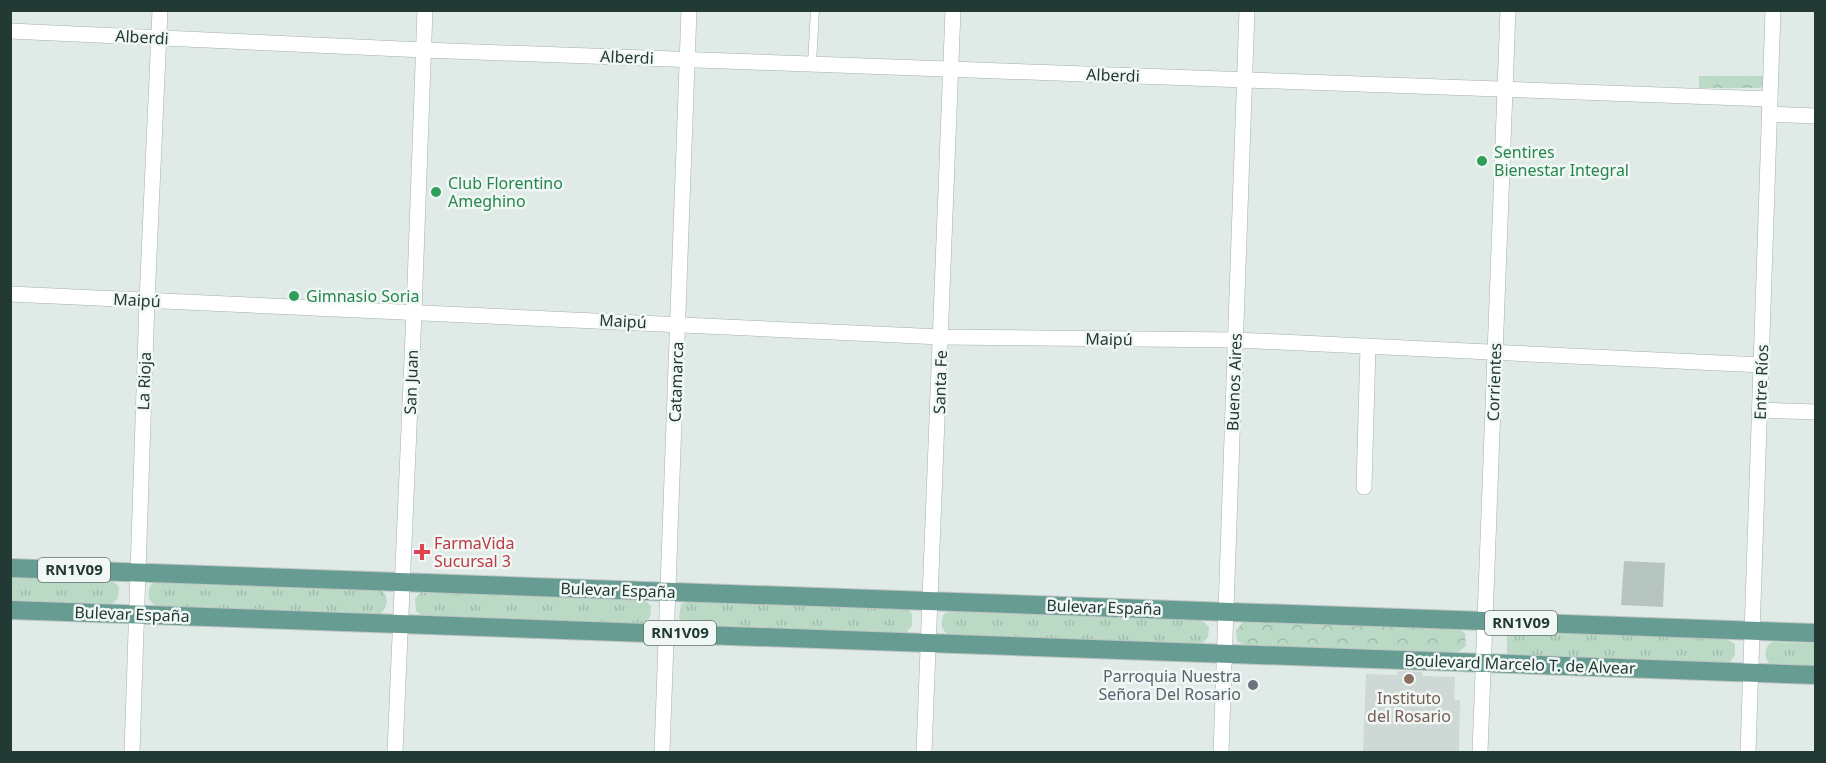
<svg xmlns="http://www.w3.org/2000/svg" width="1826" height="763" font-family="'Noto Sans',sans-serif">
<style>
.built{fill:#ced9d5}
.grass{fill:url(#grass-tufts)}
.forest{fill:url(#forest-crowns)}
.building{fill:#b5c4bf}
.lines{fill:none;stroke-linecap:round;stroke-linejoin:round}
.service-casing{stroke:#a3b1ad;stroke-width:9}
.minor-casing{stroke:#a3b1ad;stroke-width:16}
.primary-casing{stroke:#bdc4c2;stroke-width:20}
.service{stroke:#fff;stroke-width:8}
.minor{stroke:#fff;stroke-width:15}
.primary{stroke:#679c92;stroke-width:18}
.leisure-dot{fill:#2e9e5b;stroke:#f0f7f4;stroke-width:2}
.health-dot{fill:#e0444e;stroke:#f0f7f4;stroke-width:2}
.education-dot{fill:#8d6e63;stroke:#f0f7f4;stroke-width:2}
.worship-dot{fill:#6b7280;stroke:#f0f7f4;stroke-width:2}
.labels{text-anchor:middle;stroke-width:5;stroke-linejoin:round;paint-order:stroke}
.shield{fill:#f0f7f4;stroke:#60726e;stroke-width:1.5}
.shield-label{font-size:15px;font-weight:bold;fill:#223934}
.street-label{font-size:16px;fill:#223934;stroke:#f0f7f4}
.leisure-label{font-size:16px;fill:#27864d;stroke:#f0f7f4;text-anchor:start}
.health-label{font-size:16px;fill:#be3a42;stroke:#f0f7f4;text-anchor:start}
.worship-label{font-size:16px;fill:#5b616d;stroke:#f0f7f4;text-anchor:end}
.education-label{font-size:16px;fill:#785e54;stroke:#f0f7f4}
</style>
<defs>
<pattern id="grass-tufts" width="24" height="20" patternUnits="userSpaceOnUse" patternTransform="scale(1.5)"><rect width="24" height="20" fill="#badac5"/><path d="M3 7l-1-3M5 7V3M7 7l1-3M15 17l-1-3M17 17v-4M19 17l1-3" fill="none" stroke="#a0bcaa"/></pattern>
<pattern id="forest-crowns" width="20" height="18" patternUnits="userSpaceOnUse" patternTransform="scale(1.5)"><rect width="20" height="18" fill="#badac5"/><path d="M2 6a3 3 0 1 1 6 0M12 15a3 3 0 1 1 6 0" fill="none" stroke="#a0bcaa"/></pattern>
</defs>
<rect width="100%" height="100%" fill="#e0eae6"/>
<polygon class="built" points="1397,671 1422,672 1423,676 1455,677 1454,700 1460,700 1459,752 1363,752 1366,674 1397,675"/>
<g class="grass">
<polygon points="11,576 112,580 119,587 118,598 112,604 11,600"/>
<path d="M155,582L380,590C390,595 388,608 380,614L155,606L149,599C149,592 148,585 155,582Z"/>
<polygon points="422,591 644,599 651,606 650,617 644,624 421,615 416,611 415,599"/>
<polygon points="688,601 908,609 912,614 912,626 906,633 686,625 679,618 681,604"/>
<path d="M950,611L1202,620L1209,627L1208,637L1202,644L949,635C941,630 940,623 944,614Z"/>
<polygon points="1507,631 1726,639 1735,644 1735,655 1730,662 1725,663 1507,656"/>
<path d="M1771,642L1815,643V666L1770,664C1764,658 1764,648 1771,642Z"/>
</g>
<g class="forest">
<polygon points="1699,76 1764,76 1763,86 1760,88 1699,88"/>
<polygon points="1244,621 1459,629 1465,633 1466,646 1457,653 1243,645 1237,641 1236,630"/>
</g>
<polygon class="building" points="1624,561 1665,563 1663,607 1621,605"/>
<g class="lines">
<defs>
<polyline id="service" points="812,64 815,10"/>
<g id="minor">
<polyline points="10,31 424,50 1770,99"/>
<polyline points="1769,114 1816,116"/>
<polyline points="10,294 941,337 1236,340 1762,365"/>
<polyline points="1760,410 1816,412"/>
<polyline points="1364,487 1368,346"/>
<polyline points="132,752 147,301 160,10"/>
<polyline points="395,752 414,312 425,10"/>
<polyline points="662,752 689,10"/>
<polyline points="924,752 953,10"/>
<polyline points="1221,752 1247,10"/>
<polyline points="1480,752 1508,10"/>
<polyline points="1748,752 1773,10"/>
</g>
<g id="primary">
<polyline points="10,568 1816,633"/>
<polyline points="10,610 1816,675"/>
</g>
</defs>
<use href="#service" class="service-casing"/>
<use href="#minor" class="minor-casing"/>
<use href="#primary" class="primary-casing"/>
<use href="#service" class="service"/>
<use href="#minor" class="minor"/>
<use href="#primary" class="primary"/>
</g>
<g class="leisure-dot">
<circle cx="1482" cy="161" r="6"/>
<circle cx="436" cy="192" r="6"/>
<circle cx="294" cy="296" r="6"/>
</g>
<path class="health-dot" d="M419 543h6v6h6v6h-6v6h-6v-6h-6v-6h6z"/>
<circle class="education-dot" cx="1409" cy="679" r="6"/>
<circle class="worship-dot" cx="1253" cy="685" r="6"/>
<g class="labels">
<g class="shield">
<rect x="38" y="558" width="72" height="24" rx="4.5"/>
<rect x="1485" y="611" width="72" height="24" rx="4.5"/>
<rect x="644" y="621" width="72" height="24" rx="4.5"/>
</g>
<g class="shield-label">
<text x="74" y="575">RN1V09</text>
<text x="1521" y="628">RN1V09</text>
<text x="680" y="638">RN1V09</text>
</g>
<g class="street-label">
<text transform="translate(142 37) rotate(3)" y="6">Alberdi</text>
<text transform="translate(627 57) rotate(2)" y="6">Alberdi</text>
<text transform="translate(1113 75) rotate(2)" y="6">Alberdi</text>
<text transform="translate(137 300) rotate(3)" y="6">Maipú</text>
<text transform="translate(623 321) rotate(3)" y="6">Maipú</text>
<text transform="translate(1109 339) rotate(1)" y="6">Maipú</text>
<text transform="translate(144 381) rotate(-88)" y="6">La Rioja</text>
<text transform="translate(411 382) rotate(-88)" y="6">San Juan</text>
<text transform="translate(676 382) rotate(-88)" y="6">Catamarca</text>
<text transform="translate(940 382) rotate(-88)" y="6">Santa Fe</text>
<text transform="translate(1234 382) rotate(-88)" y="6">Buenos Aires</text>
<text transform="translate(1494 382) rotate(-88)" y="6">Corrientes</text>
<text transform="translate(1761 382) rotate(-88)" y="6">Entre Ríos</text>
<text transform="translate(618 590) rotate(2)" y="6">Bulevar España</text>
<text transform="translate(1104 607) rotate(2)" y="6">Bulevar España</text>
<text transform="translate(132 614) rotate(2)" y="6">Bulevar España</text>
<text transform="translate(1520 664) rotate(2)" y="6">Boulevard Marcelo T. de Alvear</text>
</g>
<g class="leisure-label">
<text x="1494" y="158">Sentires<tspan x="1494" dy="18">Bienestar Integral</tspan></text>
<text x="448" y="189">Club Florentino<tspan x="448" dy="18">Ameghino</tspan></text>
<text x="306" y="302">Gimnasio Soria</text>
</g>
<g class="health-label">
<text x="434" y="549">FarmaVida<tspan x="434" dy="18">Sucursal 3</tspan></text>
</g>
<g class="worship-label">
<text x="1241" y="682">Parroquia Nuestra<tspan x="1241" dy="18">Señora Del Rosario</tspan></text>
</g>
<g class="education-label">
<text x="1409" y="704">Instituto<tspan x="1409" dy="18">del Rosario</tspan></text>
</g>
</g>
<rect width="1826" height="763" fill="none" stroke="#223934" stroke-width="24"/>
</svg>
